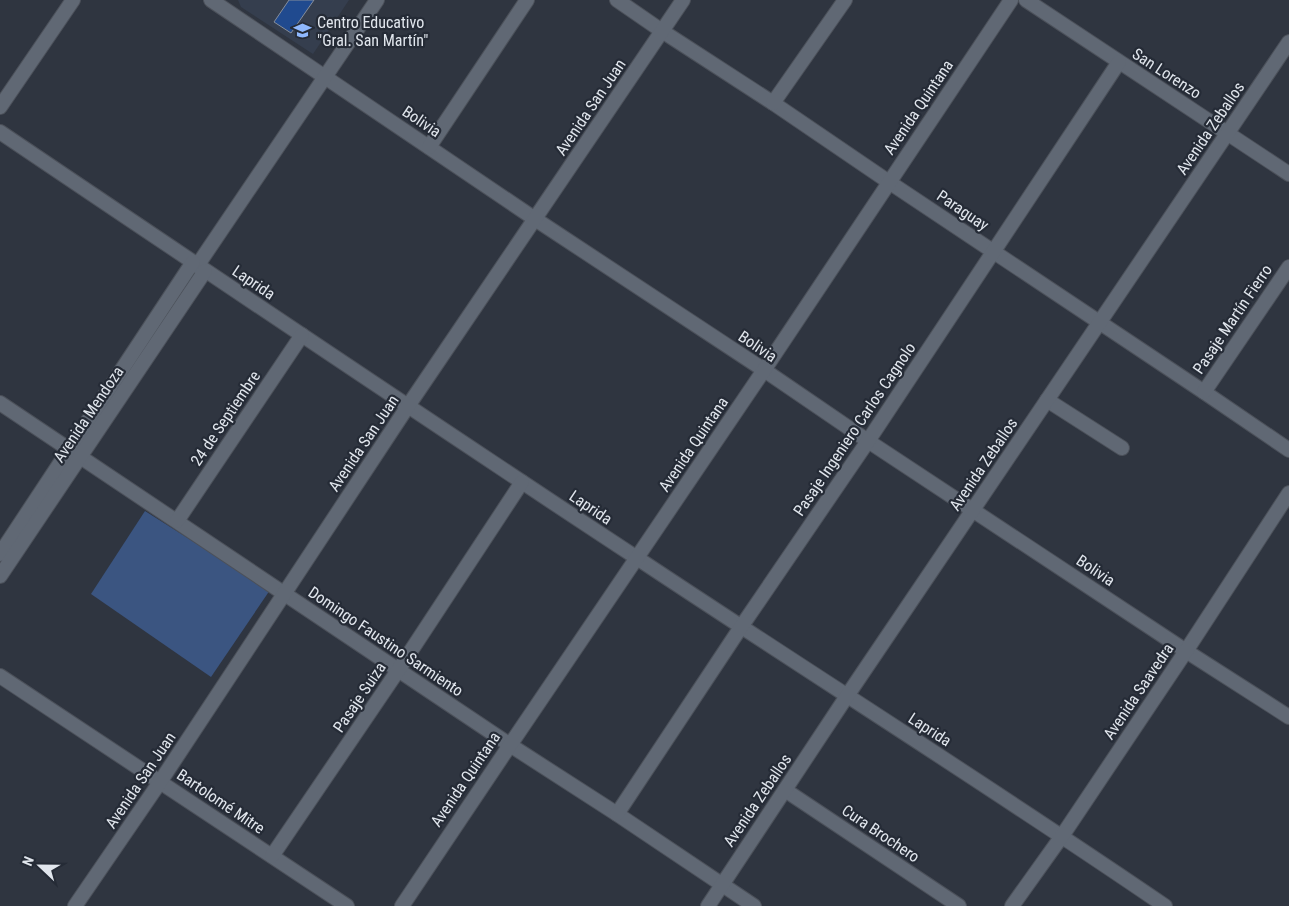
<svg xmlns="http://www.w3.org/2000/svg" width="1289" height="906" font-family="'Roboto Condensed',sans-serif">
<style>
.built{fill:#353e4e}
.green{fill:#3b5581}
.building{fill:#204a8f;stroke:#868e9b}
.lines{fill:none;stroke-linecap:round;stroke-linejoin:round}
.minor-casing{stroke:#4c515a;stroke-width:16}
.minor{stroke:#606874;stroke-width:14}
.labels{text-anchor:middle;stroke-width:4.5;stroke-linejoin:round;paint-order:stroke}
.poi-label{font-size:16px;fill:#e1e6ed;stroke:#252b36;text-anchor:start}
.street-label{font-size:16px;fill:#e1e6ed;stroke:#252b36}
</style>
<rect width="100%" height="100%" fill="#2f3540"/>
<polygon class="built" points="238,0 349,0 313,54 241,7"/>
<polygon class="green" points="145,511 270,590 211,677 91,594"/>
<polygon class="building" points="289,0 314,0 291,33 274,22"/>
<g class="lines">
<defs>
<g id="minor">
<polyline points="211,0 535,219 764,370 868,441 1186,651 1289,717"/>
<polyline points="617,0 662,31 773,103 889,182 1204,392 1289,450"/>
<polyline points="1026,0 1289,174"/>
<polyline points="773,103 845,0"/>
<polyline points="0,107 73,0"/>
<path d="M0,132C212,275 424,418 637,558C813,675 991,787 1165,906"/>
<polyline points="429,147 527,0"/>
<polyline points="197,266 377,0"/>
<polyline points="1204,392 1289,267"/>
<polyline points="1047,400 1122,448"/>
<polyline points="0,403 510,745 617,814 754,906"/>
<polyline points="177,521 302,335"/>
<polyline points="0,554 193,262"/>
<polyline points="0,576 205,271"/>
<polyline points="0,676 347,906"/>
<polyline points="785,790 959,906"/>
<polyline points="617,814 741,627 868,441 1119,62"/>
<polyline points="272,856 399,669 522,482"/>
<polyline points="75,906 160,782 408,406 683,0"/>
<polyline points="402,906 510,745 764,370 1011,0"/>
<polyline points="708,906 847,696 1289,42"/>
<polyline points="1012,906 1062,836 1186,651 1289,493"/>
</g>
</defs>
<use href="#minor" class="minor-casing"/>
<use href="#minor" class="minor"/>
</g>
<defs>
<symbol id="school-bare" viewBox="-9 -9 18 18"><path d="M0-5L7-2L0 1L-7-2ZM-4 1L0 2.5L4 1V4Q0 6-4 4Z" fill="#8fb8fd" stroke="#252b36" stroke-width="2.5" paint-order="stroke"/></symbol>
</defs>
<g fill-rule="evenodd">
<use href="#school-bare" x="290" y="18" width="25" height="25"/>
</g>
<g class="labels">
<g class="poi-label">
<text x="317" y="28">Centro Educativo<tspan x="317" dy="18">"Gral. San Martín"</tspan></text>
</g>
<g class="street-label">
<text transform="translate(1167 73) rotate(33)" y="6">San Lorenzo</text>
<text transform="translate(590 107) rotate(-56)" y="6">Avenida San Juan</text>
<text transform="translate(918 107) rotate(-56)" y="6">Avenida Quintana</text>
<text transform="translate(422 121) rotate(34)" y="6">Bolivia</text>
<text transform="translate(1210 128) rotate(-56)" y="6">Avenida Zeballos</text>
<text transform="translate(963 210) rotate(34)" y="6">Paraguay</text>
<text transform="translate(254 282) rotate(34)" y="6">Laprida</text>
<text transform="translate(1232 319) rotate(-56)" y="6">Pasaje Martín Fierro</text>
<text transform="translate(758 346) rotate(34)" y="6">Bolivia</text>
<text transform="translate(88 414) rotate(-56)" y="6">Avenida Mendoza</text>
<text transform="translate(225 418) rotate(-56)" y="6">24 de Septiembre</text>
<text transform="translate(854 429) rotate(-56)" y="6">Pasaje Ingeniero Carlos Cagnolo</text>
<text transform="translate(363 443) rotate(-56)" y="6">Avenida San Juan</text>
<text transform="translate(693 444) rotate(-56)" y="6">Avenida Quintana</text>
<text transform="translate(983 464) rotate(-56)" y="6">Avenida Zeballos</text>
<text transform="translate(591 507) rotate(34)" y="6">Laprida</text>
<text transform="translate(1096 570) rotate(34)" y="6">Bolivia</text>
<text transform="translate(386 641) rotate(34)" y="6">Domingo Faustino Sarmiento</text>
<text transform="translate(1138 691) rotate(-56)" y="6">Avenida Saavedra</text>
<text transform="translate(359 697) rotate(-56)" y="6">Pasaje Suiza</text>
<text transform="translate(930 729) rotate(33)" y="6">Laprida</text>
<text transform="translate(465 779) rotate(-56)" y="6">Avenida Quintana</text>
<text transform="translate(140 780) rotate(-56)" y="6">Avenida San Juan</text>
<text transform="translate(757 800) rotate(-56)" y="6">Avenida Zeballos</text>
<text transform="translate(221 801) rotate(34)" y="6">Bartolomé Mitre</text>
<text transform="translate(881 833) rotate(34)" y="6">Cura Brochero</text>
</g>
</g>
<g transform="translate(40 866) rotate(292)" stroke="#252b36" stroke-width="4" paint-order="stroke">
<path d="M0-4L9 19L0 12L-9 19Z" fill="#e1e6ed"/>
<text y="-8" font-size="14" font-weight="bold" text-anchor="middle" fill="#e1e6ed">N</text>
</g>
</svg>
